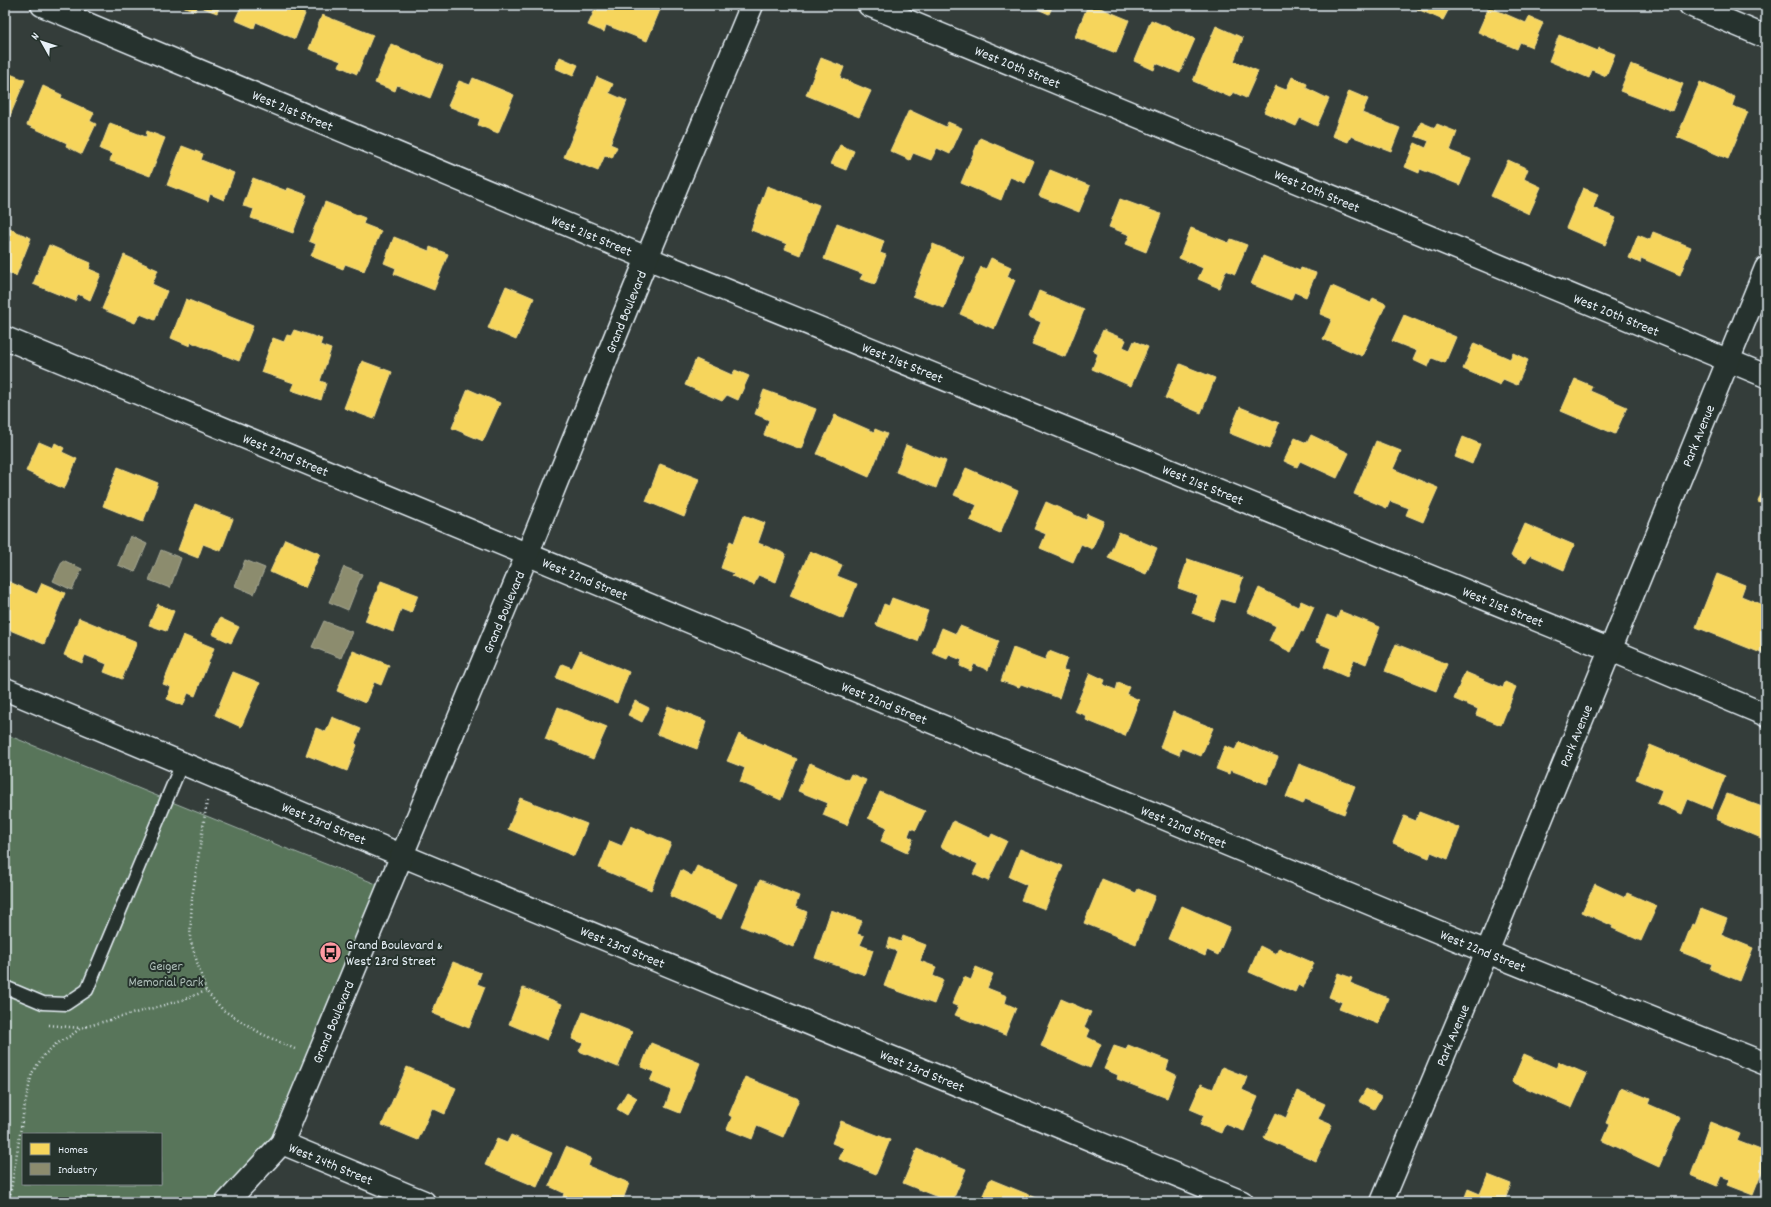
<svg xmlns="http://www.w3.org/2000/svg" width="1771" height="1207" font-family="Dekko,sans-serif">
<style>
.green{fill:#58745a;stroke:#a0b2a9;fill-rule:evenodd}
.homes{fill:#f6d55c;stroke:#f2dd8b}
.industry{fill:#8c8c6e;stroke:#a8aa97}
.lines{fill:none;stroke-linecap:round;stroke-linejoin:round}
.service-casing{stroke:#e8f1f8;stroke-width:15}
.minor-casing{stroke:#e8f1f8;stroke-width:25}
.tertiary-casing{stroke:#e8f1f8;stroke-width:25}
.path{stroke:#e8f1f8;stroke-width:2.5;stroke-dasharray:1 3;stroke-linecap:butt}
.service{stroke:#26332d;stroke-width:12}
.minor{stroke:#26332d;stroke-width:22}
.tertiary{stroke:#26332d;stroke-width:22}
.labels{text-anchor:middle;stroke-width:4;stroke-linejoin:round;paint-order:stroke}
.street-label{font-size:14px;fill:#e8f1f8;stroke:#26332d}
.poi-label{font-size:14px;fill:#e8f1f8;stroke:#26332d;text-anchor:start}
.park-label{font-size:14px;fill:#aebfb9;stroke:#26332d}
</style>
<rect width="100%" height="100%" fill="#343d3a"/>
<filter id="ink" filterUnits="userSpaceOnUse"><feTurbulence type="fractalNoise" baseFrequency=".025" numOctaves="2"/><feDisplacementMap in="SourceGraphic" scale="8" xChannelSelector="R" yChannelSelector="G"/><feConvolveMatrix kernelMatrix="1 2 1 2 8 2 1 2 1" color-interpolation-filters="sRGB"/></filter>
<g filter="url(#ink)">
<path class="green" d="M5,734L285,848L389,889L282,1143L222,1202H5ZM23,1134H161V1184H23Z"/>
<g class="homes">
<polygon points="180,5 220,5 217,13 198,6 195,11"/>
<polygon points="242,5 290,5 289,6 305,14 295,39 256,22 254,28 235,20"/>
<polygon points="597,5 662,5 647,41 606,25 604,32 588,25"/>
<polygon points="1029,5 1053,5 1049,14"/>
<polygon points="1088,5 1093,5 1129,20 1116,53 1075,37"/>
<polygon points="1408,5 1451,5 1443,20"/>
<polygon points="1489,7 1526,23 1529,17 1543,23 1532,47 1520,42 1517,49 1478,32"/>
<polygon points="322,15 373,35 357,74 339,66 341,61 309,49"/>
<polygon points="1151,20 1195,39 1180,73 1156,63 1154,70 1134,61"/>
<polygon points="1216,26 1243,38 1234,61 1258,71 1246,98 1233,92 1230,97 1193,81"/>
<polygon points="1559,35 1598,51 1599,48 1615,54 1606,76 1592,70 1589,78 1549,61"/>
<polygon points="391,44 443,66 430,98 397,85 395,91 375,83"/>
<polygon points="560,57 578,65 573,76 555,68"/>
<polygon points="821,58 844,67 840,78 871,91 859,117 806,95"/>
<polygon points="1631,64 1683,84 1672,111 1620,91"/>
<polygon points="5,72 25,80 9,118 5,117"/>
<polygon points="597,77 613,84 609,93 627,101 610,144 617,147 612,158 605,155 598,171 564,157"/>
<polygon points="1292,77 1307,84 1306,88 1329,99 1317,126 1300,118 1296,126 1264,112 1276,86 1286,90"/>
<polygon points="473,78 514,95 498,133 478,125 480,119 448,106 459,81 470,85"/>
<polygon points="1700,82 1735,97 1732,106 1748,112 1728,159 1677,137"/>
<polygon points="43,86 62,95 61,98 94,113 90,121 96,124 82,154 66,146 67,143 27,125"/>
<polygon points="1349,91 1368,99 1362,113 1400,128 1391,151 1351,136 1348,142 1332,136"/>
<polygon points="909,110 946,127 948,122 962,128 950,154 937,148 931,160 913,153 910,160 890,151"/>
<polygon points="1421,122 1435,128 1437,124 1457,132 1450,151 1471,159 1460,185 1420,169 1419,173 1405,167 1415,143 1426,148 1429,141 1415,136"/>
<polygon points="110,123 146,137 147,131 165,138 150,176 110,161 112,154 100,149"/>
<polygon points="980,138 1034,161 1025,183 1010,177 1001,200 961,183"/>
<polygon points="840,145 854,151 846,170 831,164"/>
<polygon points="182,146 203,154 201,160 234,173 224,200 210,194 208,201 167,185"/>
<polygon points="1508,160 1528,169 1524,179 1541,187 1529,214 1491,196"/>
<polygon points="1050,170 1090,186 1079,212 1039,196"/>
<polygon points="253,178 287,191 288,188 307,195 293,233 251,218 254,209 243,206"/>
<polygon points="767,186 819,205 800,255 785,249 787,244 751,230"/>
<polygon points="1583,188 1598,194 1593,208 1616,218 1605,245 1566,228"/>
<polygon points="1120,199 1161,214 1146,252 1126,244 1130,235 1109,227"/>
<polygon points="325,202 365,218 363,224 381,231 364,271 345,264 343,269 311,256 316,244 309,241"/>
<polygon points="837,223 884,241 880,253 886,255 875,284 860,279 863,274 824,259"/>
<polygon points="5,227 31,238 16,276 5,271"/>
<polygon points="1191,228 1229,243 1231,239 1247,245 1235,274 1226,270 1219,288 1198,279 1203,268 1179,258"/>
<polygon points="1653,232 1691,247 1680,275 1641,258 1640,263 1629,258 1638,235 1650,240"/>
<polygon points="394,237 429,251 430,247 448,254 434,290 394,274 396,268 384,263"/>
<polygon points="933,244 964,257 944,308 913,296"/>
<polygon points="49,245 91,263 89,269 101,274 90,300 78,294 75,301 33,284"/>
<polygon points="124,255 158,270 152,284 167,291 155,320 140,314 135,323 102,309"/>
<polygon points="1263,256 1300,271 1301,268 1316,273 1306,297 1294,292 1291,300 1251,284"/>
<polygon points="991,258 1011,267 1007,277 1015,280 994,329 960,314 981,267 986,269"/>
<polygon points="506,286 534,298 516,340 488,328"/>
<polygon points="1332,286 1371,303 1373,298 1386,304 1362,356 1323,339 1332,319 1320,314"/>
<polygon points="1039,291 1084,310 1065,357 1032,344 1041,322 1029,317"/>
<polygon points="186,299 253,326 239,361 191,342 190,346 171,338"/>
<polygon points="1404,315 1456,337 1445,363 1432,358 1428,367 1413,360 1417,351 1392,341"/>
<polygon points="294,330 322,339 320,345 331,349 320,381 326,383 321,400 291,390 294,383 261,372 273,338 284,342 287,335 291,336"/>
<polygon points="1103,330 1126,340 1123,347 1130,350 1134,341 1148,347 1131,386 1092,369 1098,354 1093,351"/>
<polygon points="1474,343 1510,359 1513,353 1528,360 1517,385 1503,379 1500,385 1463,369"/>
<polygon points="696,359 732,375 735,370 749,376 738,400 727,395 722,401 685,385"/>
<polygon points="362,361 392,372 374,419 344,408"/>
<polygon points="1180,364 1215,378 1201,413 1165,398"/>
<polygon points="1575,379 1592,386 1590,391 1627,407 1615,434 1561,411"/>
<polygon points="468,389 500,403 483,441 452,428"/>
<polygon points="764,390 816,409 801,449 764,435 769,420 755,414"/>
<polygon points="1240,407 1279,423 1269,449 1229,433"/>
<polygon points="835,415 874,432 875,429 887,434 869,477 817,454"/>
<polygon points="1311,435 1349,453 1337,478 1300,461 1297,467 1284,461 1295,438 1307,443"/>
<polygon points="1463,437 1480,444 1472,464 1455,457"/>
<polygon points="1376,441 1401,451 1393,469 1438,488 1423,522 1406,515 1409,508 1390,501 1387,508 1354,494"/>
<polygon points="39,442 53,448 55,443 64,448 62,452 77,459 64,489 26,471"/>
<polygon points="906,445 946,461 936,488 896,472"/>
<polygon points="660,464 699,479 684,517 646,501"/>
<polygon points="118,467 158,483 143,522 103,506"/>
<polygon points="966,468 1018,491 1000,533 970,520 977,505 954,495"/>
<polygon points="1766,481 1766,505 1758,502"/>
<polygon points="1046,502 1086,520 1088,514 1104,521 1092,549 1081,544 1073,562 1040,548 1046,534 1034,529"/>
<polygon points="195,504 233,519 221,551 203,544 198,558 178,550"/>
<polygon points="744,515 765,523 758,543 786,554 776,582 758,575 754,585 732,576 734,573 721,568 730,541 734,543"/>
<polygon points="1525,524 1574,545 1564,570 1530,555 1526,563 1511,556"/>
<polygon points="1119,532 1157,548 1146,574 1108,558"/>
<polygon points="285,539 320,554 305,588 270,572"/>
<polygon points="810,551 842,565 837,576 857,584 843,619 790,596"/>
<polygon points="1188,559 1243,578 1235,603 1221,599 1213,621 1192,613 1198,595 1178,588"/>
<polygon points="1717,574 1745,585 1741,596 1766,606 1766,655 1696,627"/>
<polygon points="5,580 37,594 42,583 65,593 44,644 5,628"/>
<polygon points="381,581 418,595 411,613 401,609 393,632 365,621"/>
<polygon points="1259,588 1298,607 1301,601 1314,607 1303,632 1301,631 1291,652 1269,641 1276,626 1248,612"/>
<polygon points="892,598 928,611 917,641 876,625 884,604 889,606"/>
<polygon points="158,604 174,611 166,631 149,625"/>
<polygon points="1340,611 1380,627 1366,664 1354,659 1347,677 1324,667 1331,648 1316,642 1327,615 1337,619"/>
<polygon points="79,618 137,642 122,679 104,672 107,664 85,655 82,663 64,655"/>
<polygon points="220,618 239,627 231,643 212,634"/>
<polygon points="960,626 999,641 988,670 974,664 971,671 960,666 962,660 949,655 947,659 932,653 942,628 956,634"/>
<polygon points="183,635 214,648 195,696 188,693 183,706 167,699 171,687 163,684"/>
<polygon points="1396,644 1447,664 1436,691 1385,671"/>
<polygon points="1013,648 1045,660 1049,651 1067,658 1063,670 1068,671 1059,698 1021,684 1019,687 1001,681"/>
<polygon points="353,651 389,665 381,685 374,682 365,703 337,691"/>
<polygon points="580,651 629,672 617,703 556,678 562,664 572,668"/>
<polygon points="233,672 260,683 241,727 215,715"/>
<polygon points="1465,672 1503,688 1505,682 1516,687 1501,725 1476,715 1478,709 1454,699"/>
<polygon points="1090,673 1105,680 1103,685 1116,690 1118,683 1129,687 1126,694 1139,700 1125,736 1086,720 1087,716 1074,711"/>
<polygon points="635,701 649,708 642,722 628,715"/>
<polygon points="668,706 707,721 697,749 657,734"/>
<polygon points="558,707 607,727 593,759 545,739"/>
<polygon points="1173,712 1213,728 1201,756 1181,748 1179,755 1160,747"/>
<polygon points="332,717 361,729 355,743 357,745 347,771 306,755 316,728 326,732"/>
<polygon points="739,734 797,759 781,800 740,782 745,768 727,761"/>
<polygon points="1239,742 1278,757 1267,784 1230,770 1229,774 1216,769 1225,746 1235,750"/>
<polygon points="1650,745 1725,776 1712,809 1688,799 1682,814 1657,803 1662,790 1636,779"/>
<polygon points="810,763 848,780 851,774 866,780 847,825 823,815 828,803 798,791"/>
<polygon points="1299,764 1355,786 1344,814 1305,799 1303,804 1286,797"/>
<polygon points="880,792 925,811 916,830 911,828 908,836 913,839 907,853 881,841 887,827 868,818"/>
<polygon points="1727,794 1765,808 1766,805 1766,840 1716,819"/>
<polygon points="520,798 587,824 574,856 508,829"/>
<polygon points="1419,812 1460,828 1448,859 1431,852 1429,858 1393,843 1404,816 1416,821"/>
<polygon points="953,821 990,838 992,834 1007,841 988,881 973,874 978,864 941,847"/>
<polygon points="631,826 671,843 651,890 599,868 610,841 622,846"/>
<polygon points="1020,849 1063,866 1045,909 1021,900 1027,885 1009,877"/>
<polygon points="697,866 737,884 721,919 670,896 681,870 692,876"/>
<polygon points="1102,879 1136,893 1138,889 1155,896 1136,944 1084,923"/>
<polygon points="760,880 799,896 795,907 807,912 793,947 741,926"/>
<polygon points="1595,884 1625,898 1627,893 1657,906 1641,941 1612,928 1613,926 1582,912"/>
<polygon points="1182,906 1230,927 1218,955 1207,950 1205,956 1168,939"/>
<polygon points="1701,909 1727,919 1721,935 1753,948 1740,981 1710,969 1712,964 1681,952 1692,924 1695,925"/>
<polygon points="831,910 862,921 857,934 864,936 860,945 873,950 865,975 815,958"/>
<polygon points="903,936 926,945 920,961 936,967 933,976 943,980 934,1004 884,986 897,951 887,948 890,938 901,942"/>
<polygon points="1260,946 1276,954 1279,948 1314,963 1303,988 1298,985 1295,992 1249,972"/>
<polygon points="453,962 481,973 477,984 485,987 469,1028 432,1013"/>
<polygon points="976,967 993,974 987,988 1007,996 1005,1003 1016,1008 1005,1035 955,1015 959,1007 952,1004 964,977 971,980"/>
<polygon points="1338,973 1352,978 1350,983 1388,998 1378,1024 1339,1009 1342,1002 1329,997"/>
<polygon points="523,988 562,1004 547,1040 509,1024"/>
<polygon points="1061,999 1091,1012 1084,1027 1090,1030 1087,1037 1101,1044 1090,1068 1041,1046"/>
<polygon points="583,1012 632,1032 618,1067 579,1051 583,1043 572,1039"/>
<polygon points="651,1043 700,1063 680,1113 665,1107 671,1090 650,1081 654,1072 641,1067"/>
<polygon points="1128,1045 1169,1061 1166,1070 1176,1075 1167,1098 1117,1079 1118,1075 1104,1069 1114,1046 1126,1050"/>
<polygon points="1524,1054 1556,1068 1559,1062 1587,1074 1572,1108 1512,1082"/>
<polygon points="407,1067 456,1088 445,1114 432,1108 418,1140 382,1125"/>
<polygon points="1222,1067 1247,1077 1242,1090 1258,1097 1244,1131 1225,1124 1221,1133 1200,1125 1204,1115 1190,1109 1201,1084 1213,1089"/>
<polygon points="745,1077 799,1099 783,1137 757,1126 752,1139 727,1129 732,1117 729,1115"/>
<polygon points="1621,1087 1650,1099 1648,1104 1680,1118 1659,1167 1603,1141 1610,1125 1606,1123"/>
<polygon points="1366,1089 1381,1097 1374,1109 1359,1101"/>
<polygon points="1297,1091 1325,1104 1318,1119 1332,1125 1316,1161 1264,1138 1276,1113 1286,1118"/>
<polygon points="627,1092 637,1098 627,1115 617,1109"/>
<polygon points="841,1121 890,1140 876,1174 839,1159 844,1148 832,1143"/>
<polygon points="1710,1122 1740,1134 1737,1141 1766,1152 1766,1162 1753,1195 1727,1185 1729,1179 1721,1176 1717,1186 1691,1175"/>
<polygon points="511,1135 552,1153 537,1187 485,1165 497,1139 507,1143"/>
<polygon points="566,1147 591,1158 588,1166 629,1183 622,1202 575,1202 563,1197 564,1193 549,1186"/>
<polygon points="917,1149 966,1169 952,1202 941,1202 939,1201 940,1198 903,1183"/>
<polygon points="1488,1175 1511,1184 1504,1202 1463,1202 1468,1189 1480,1194"/>
<polygon points="990,1179 1039,1199 1037,1202 980,1202"/>
</g>
<g class="industry">
<polygon points="130,536 147,544 135,572 118,565"/>
<polygon points="161,550 181,558 170,588 149,580"/>
<polygon points="63,560 82,569 72,590 53,581"/>
<polygon points="245,560 265,568 254,594 235,586"/>
<polygon points="344,567 362,574 348,610 329,602"/>
<polygon points="324,621 352,632 341,658 312,647"/>
</g>
<g class="lines">
<defs>
<polyline id="service" points="5,987 43,1003 66,1004 87,990 182,763"/>
<g id="minor">
<path id="s1" d="M42,5L647,258L1611,650L1766,715"/>
<path id="s2" d="M869,5L1766,376"/>
<polyline points="1690,5 1766,37"/>
<path id="s3" d="M5,338L1487,952L1766,1064"/>
<path id="s4" d="M401,855L1242,1202"/>
<path id="s5" d="M282,1143L424,1202"/>
<path id="s6" d="M1382,1202L1487,952L1766,268"/>
</g>
<g id="tertiary">
<path id="s7" d="M5,689L401,855"/>
<path id="s8" d="M227,1202L282,1143L527,555L647,258L752,5"/>
</g>
</defs>
<use href="#service" class="service-casing"/>
<use href="#minor" class="minor-casing"/>
<use href="#tertiary" class="tertiary-casing"/>
<g class="path">
<polyline points="207,801 192,898 190,939 206,991 223,1010 262,1034 295,1049"/>
<polyline points="49,1025 80,1028"/>
<polyline points="9,1202 24,1109 32,1073 44,1055 56,1044 70,1036 81,1028 182,1000 206,991"/>
</g>
<use href="#service" class="service"/>
<use href="#minor" class="minor"/>
<use href="#tertiary" class="tertiary"/>
</g>
</g>
<defs>
<symbol id="bus-disc" viewBox="-11 -11 22 22"><circle r="9.5" fill="#ff9aa2" stroke="#26332d"/><path d="M-5-6H5V4H4V6H2V4H-2V6H-4V4H-5ZM-3.5-4V0h7V-4ZM-3.5 1.2v1.5H-2V1.2ZM2 1.2v1.5H3.5V1.2Z" fill="#111"/></symbol>
</defs>
<g fill-rule="evenodd">
<use href="#bus-disc" x="318" y="940" width="25" height="25"/>
</g>
<g class="labels">
<g class="street-label">
<text dy="5" stroke="none"><textPath href="#s2" startOffset="161">West 20th Street</textPath></text>
<text dy="5" stroke="none"><textPath href="#s1" startOffset="272">West 21st Street</textPath></text>
<text dy="5" stroke="none"><textPath href="#s2" startOffset="485">West 20th Street</textPath></text>
<text dy="5" stroke="none"><textPath href="#s1" startOffset="596">West 21st Street</textPath></text>
<text dy="5" stroke="none"><textPath href="#s8" startOffset="980">Grand Boulevard</textPath></text>
<text dy="5" stroke="none"><textPath href="#s2" startOffset="809">West 20th Street</textPath></text>
<text dy="5" stroke="none"><textPath href="#s1" startOffset="932">West 21st Street</textPath></text>
<text dy="5" stroke="none"><textPath href="#s6" startOffset="829">Park Avenue</textPath></text>
<text dy="5" stroke="none"><textPath href="#s3" startOffset="304">West 22nd Street</textPath></text>
<text dy="5" stroke="none"><textPath href="#s1" startOffset="1256">West 21st Street</textPath></text>
<text dy="5" stroke="none"><textPath href="#s3" startOffset="628">West 22nd Street</textPath></text>
<text dy="5" stroke="none"><textPath href="#s1" startOffset="1580">West 21st Street</textPath></text>
<text dy="5" stroke="none"><textPath href="#s8" startOffset="656">Grand Boulevard</textPath></text>
<text dy="5" stroke="none"><textPath href="#s3" startOffset="952">West 22nd Street</textPath></text>
<text dy="5" stroke="none"><textPath href="#s6" startOffset="505">Park Avenue</textPath></text>
<text dy="5" stroke="none"><textPath href="#s7" startOffset="346">West 23rd Street</textPath></text>
<text dy="5" stroke="none"><textPath href="#s3" startOffset="1276">West 22nd Street</textPath></text>
<text dy="5" stroke="none"><textPath href="#s4" startOffset="240">West 23rd Street</textPath></text>
<text dy="5" stroke="none"><textPath href="#s3" startOffset="1600">West 22nd Street</textPath></text>
<text dy="5" stroke="none"><textPath href="#s8" startOffset="212">Grand Boulevard</textPath></text>
<text dy="5" stroke="none"><textPath href="#s6" startOffset="181">Park Avenue</textPath></text>
<text dy="5" stroke="none"><textPath href="#s4" startOffset="564">West 23rd Street</textPath></text>
<text dy="5" stroke="none"><textPath href="#s5" startOffset="53">West 24th Street</textPath></text>
</g>
<g class="poi-label">
<text x="346" y="949">Grand Boulevard &amp;<tspan x="346" dy="16">West 23rd Street</tspan></text>
</g>
<g class="park-label">
<text x="166" y="970">Geiger<tspan x="166" dy="16">Memorial Park</tspan></text>
</g>
</g>
<rect width="1771" height="1207" fill="none" stroke="#26332d" stroke-width="20"/>
<rect x="10" y="10" width="1751" height="1187" fill="none" stroke="#e8f1f8" stroke-width="1.5" filter="url(#ink)"/>
<rect x="22" y="1133" width="140" height="52" fill="#26332d" stroke="#747f7e"/>
<rect x="30" y="1143" width="20" height="12" fill="#f6d55c" stroke="#747f7e"/>
<text x="58" y="1153" font-size="12" fill="#e8f1f8">Homes</text>
<rect x="30" y="1163" width="20" height="12" fill="#8c8c6e" stroke="#747f7e"/>
<text x="58" y="1173" font-size="12" fill="#e8f1f8">Industry</text>
<g transform="translate(42 42) rotate(309)" stroke="#26332d" stroke-width="3" paint-order="stroke">
<path d="M0-3L7 15L0 10L-7 15Z" fill="#e8f1f8"/>
<text y="-6" font-size="11" font-weight="bold" text-anchor="middle" fill="#e8f1f8">N</text>
</g>
</svg>
